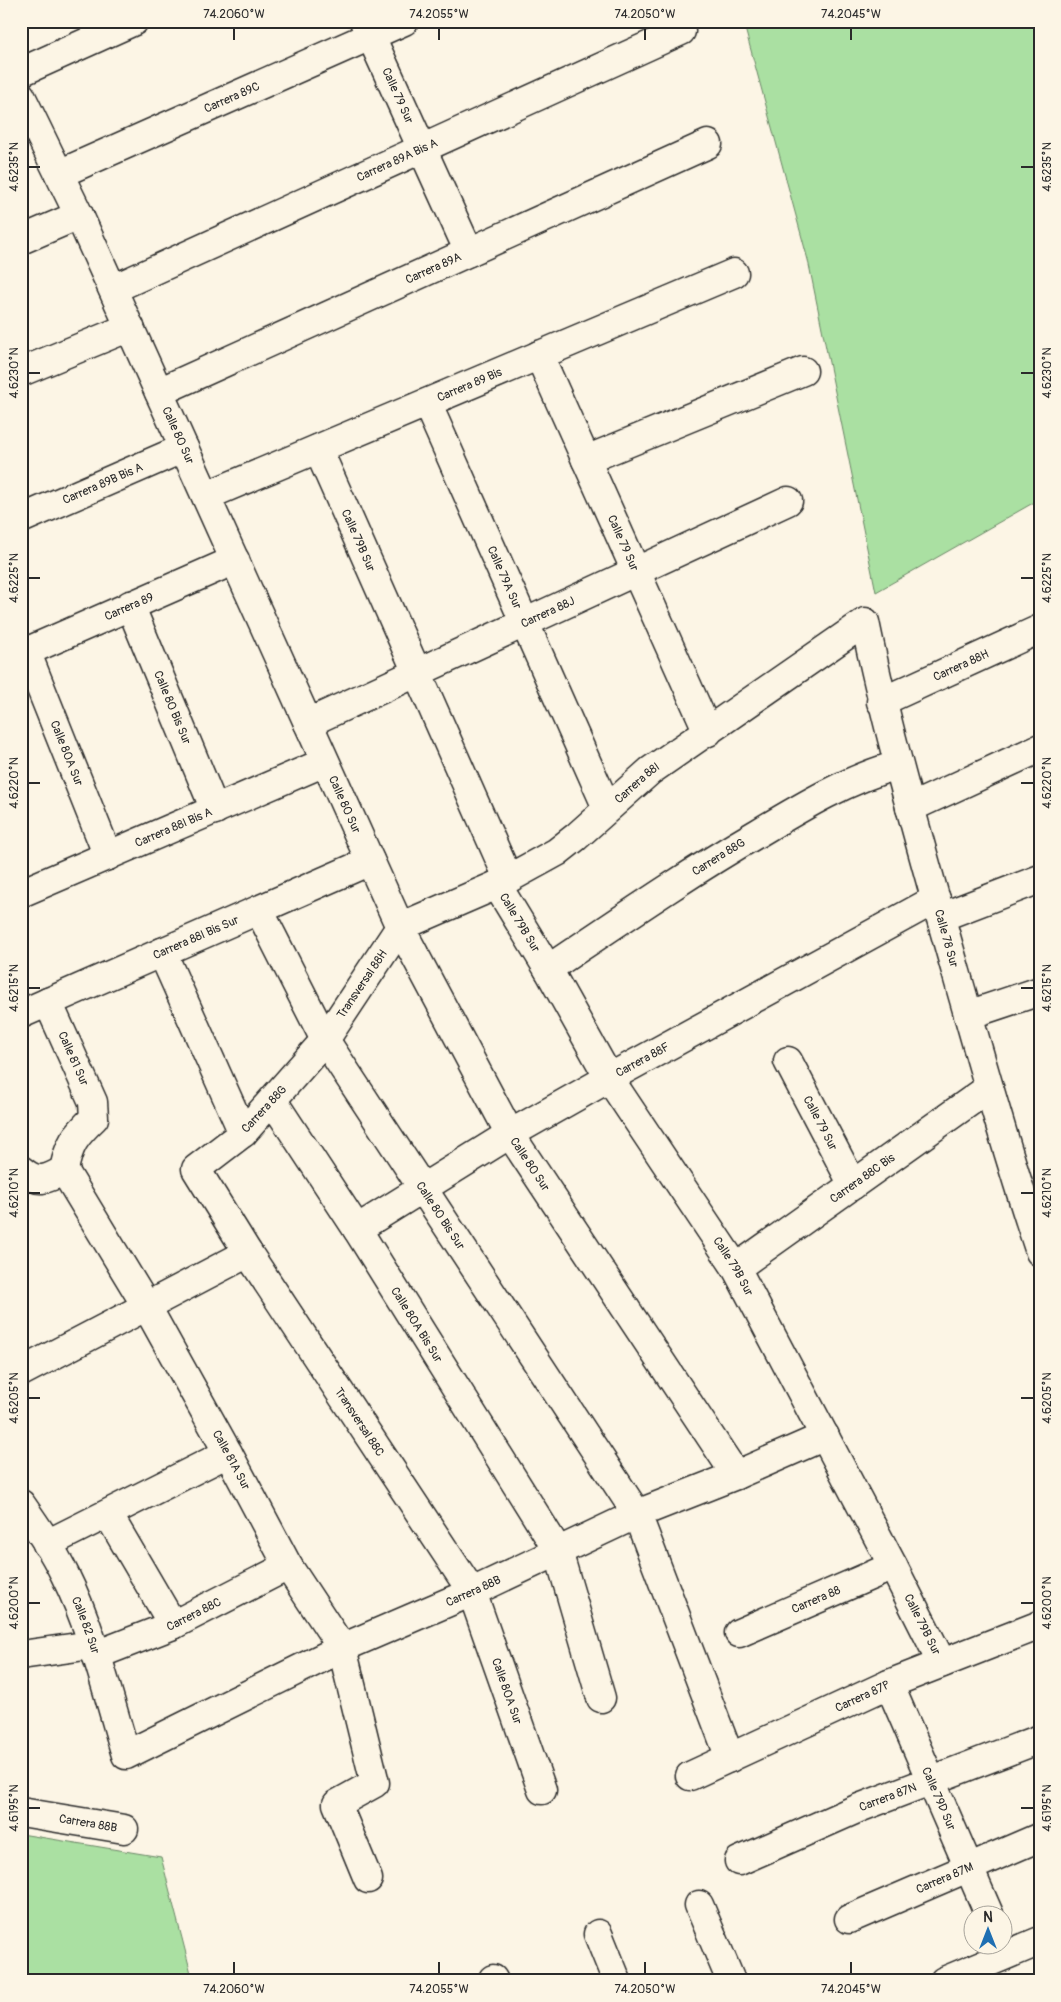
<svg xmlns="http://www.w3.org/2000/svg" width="1061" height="2002" font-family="Pangolin,sans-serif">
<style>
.green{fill:#aae0a2;stroke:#6a8666}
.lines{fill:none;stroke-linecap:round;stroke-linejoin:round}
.minor-casing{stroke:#2b2b2b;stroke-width:31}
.minor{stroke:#fcf5e5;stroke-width:28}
.ticks{fill:none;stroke:#2b2b2b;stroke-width:2}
.labels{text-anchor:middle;stroke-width:4;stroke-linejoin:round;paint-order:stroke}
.street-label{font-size:12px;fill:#2b2b2b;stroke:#fcf5e5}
.neatline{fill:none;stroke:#2b2b2b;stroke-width:2}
.ticks-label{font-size:12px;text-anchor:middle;fill:#2b2b2b}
</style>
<rect width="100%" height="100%" fill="#fcf5e5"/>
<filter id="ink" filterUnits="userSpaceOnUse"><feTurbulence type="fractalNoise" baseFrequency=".02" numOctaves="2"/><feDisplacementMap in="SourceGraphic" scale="10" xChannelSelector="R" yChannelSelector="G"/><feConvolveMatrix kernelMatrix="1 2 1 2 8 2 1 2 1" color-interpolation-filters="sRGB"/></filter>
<g filter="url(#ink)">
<g class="green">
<polygon points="743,21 1034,21 1040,39 1040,499 876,592 808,260"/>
<polygon points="21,1834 161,1857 193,1981 21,1981"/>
</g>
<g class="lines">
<defs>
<g id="minor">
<path id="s1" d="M364,21L469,252"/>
<polyline points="21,72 134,21"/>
<path id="s2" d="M21,96L79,215L400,927L510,1134L736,1475"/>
<path id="s3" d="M59,174L404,21"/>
<polyline points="21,240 79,215"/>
<path id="s4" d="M113,289L681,31"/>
<path id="s5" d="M539,355L708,732"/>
<polyline points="21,372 130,327"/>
<path id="s6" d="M159,392L708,144"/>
<path id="s7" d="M427,403L607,808"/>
<path id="s8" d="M318,449L508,878"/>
<polyline points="586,460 803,371"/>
<path id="s9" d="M206,496L734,273"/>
<path id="s10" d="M21,519L184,448"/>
<path id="s11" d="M130,605L215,810"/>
<path id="s12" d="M26,651L108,856"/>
<path id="s13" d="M21,654L235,560"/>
<path id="s14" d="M881,702L1040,629"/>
<path id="s15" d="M308,723L788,501"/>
<polyline points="910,808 1040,748"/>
<path id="s16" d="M497,885L548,969L609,1078L736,1268L893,1566L942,1663"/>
<path id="s17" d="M21,893L325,762"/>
<path id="s18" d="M259,910L325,1040L637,1514L730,1758"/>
<polyline points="941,917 1040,879"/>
<path id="s19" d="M400,927L497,885L557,852L576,837L650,771L865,622C886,725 915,825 943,926C974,1035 1004,1144 1040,1252"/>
<path id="s20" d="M400,927L325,1040L243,1133L196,1169L248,1253L472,1592L542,1790"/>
<polyline points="162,952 243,1133"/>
<path id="s21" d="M548,969C618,922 686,875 758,833C803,806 848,779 898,765"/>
<path id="s22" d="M48,1002L93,1102L94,1118C75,1136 69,1144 64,1170L147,1307L228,1453L288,1566L342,1648L375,1783L337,1804L368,1879"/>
<path id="s23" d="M21,1014L370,861"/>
<polyline points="968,1015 1040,991"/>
<path id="s24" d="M788,1061L853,1185"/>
<path id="s25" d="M273,1101L357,1229L558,1551L601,1698"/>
<path d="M21,1170C38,1184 46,1180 64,1170"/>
<path id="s26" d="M357,1229L510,1134L609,1078L936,899"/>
<path id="s27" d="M736,1268L989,1088"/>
<polyline points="21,1372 248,1253"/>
<path id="s28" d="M21,1504C37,1527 53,1550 65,1575C93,1631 108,1695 126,1755L342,1648L472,1592L637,1514L736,1475L825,1436"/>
<polyline points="108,1514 173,1625"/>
<polyline points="47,1544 228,1453"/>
<path id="s29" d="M739,1633L893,1566"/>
<polyline points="21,1655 92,1645"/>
<path id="s30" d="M96,1655L173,1625L288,1566"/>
<path id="s31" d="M889,1684L989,1914"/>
<path id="s32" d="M690,1776L889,1684L1040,1625"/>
<path id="s33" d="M21,1812L124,1829"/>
<path id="s34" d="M739,1861L859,1808L1040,1739"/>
<polyline points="699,1905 731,1981"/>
<path id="s35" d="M849,1919L1040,1837"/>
<polyline points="598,1934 617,1981"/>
<polyline points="493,1979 494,1981"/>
<polyline points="944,1981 1040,1941"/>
</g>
</defs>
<use href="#minor" class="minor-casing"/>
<use href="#minor" class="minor"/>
</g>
</g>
<path class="ticks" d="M234,28V40M439,28V40M645,28V40M851,28V40M28,167H40M1021,167H1034M28,373H40M1021,373H1034M28,578H40M1021,578H1034M28,783H40M1021,783H1034M28,988H40M1021,988H1034M28,1193H40M1021,1193H1034M28,1398H40M1021,1398H1034M28,1603H40M1021,1603H1034M28,1808H40M1021,1808H1034M234,1962V1974M439,1962V1974M645,1962V1974M851,1962V1974"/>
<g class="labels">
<g class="street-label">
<text dy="4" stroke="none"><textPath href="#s1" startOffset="82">Calle 79 Sur</textPath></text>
<text dy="4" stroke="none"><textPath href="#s3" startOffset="189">Carrera 89C</textPath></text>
<text dy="4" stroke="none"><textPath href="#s4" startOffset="312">Carrera 89A Bis A</textPath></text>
<text dy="4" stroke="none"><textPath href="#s6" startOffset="301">Carrera 89A</textPath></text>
<text dy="4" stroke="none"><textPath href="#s9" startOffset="286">Carrera 89 Bis</textPath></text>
<text dy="4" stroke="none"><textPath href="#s2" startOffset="374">Calle 80 Sur</textPath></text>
<text dy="4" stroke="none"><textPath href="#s10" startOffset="89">Carrera 89B Bis A</textPath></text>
<text dy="4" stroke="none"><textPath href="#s8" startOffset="100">Calle 79B Sur</textPath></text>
<text dy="4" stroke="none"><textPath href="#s5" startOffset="206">Calle 79 Sur</textPath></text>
<text dy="4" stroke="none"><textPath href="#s7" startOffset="191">Calle 79A Sur</textPath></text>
<text dy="4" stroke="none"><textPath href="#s13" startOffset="118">Carrera 89</textPath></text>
<text dy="4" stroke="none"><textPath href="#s15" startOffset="264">Carrera 88J</textPath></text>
<text dy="4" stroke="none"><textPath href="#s14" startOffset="88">Carrera 88H</textPath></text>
<text dy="4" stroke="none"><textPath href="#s11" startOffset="111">Calle 80 Bis Sur</textPath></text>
<text dy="4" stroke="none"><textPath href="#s12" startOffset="110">Calle 80A Sur</textPath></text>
<text dy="4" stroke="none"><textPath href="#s19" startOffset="280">Carrera 88I</textPath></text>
<text dy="4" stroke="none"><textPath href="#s2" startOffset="779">Calle 80 Sur</textPath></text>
<text dy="4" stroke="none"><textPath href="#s17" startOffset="166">Carrera 88I Bis A</textPath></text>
<text dy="4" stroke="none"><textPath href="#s21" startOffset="204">Carrera 88G</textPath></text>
<text dy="4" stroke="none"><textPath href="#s16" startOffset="44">Calle 79B Sur</textPath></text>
<text dy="4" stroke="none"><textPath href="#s23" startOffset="191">Carrera 88I Bis Sur</textPath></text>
<text dy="4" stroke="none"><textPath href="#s19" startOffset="886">Calle 78 Sur</textPath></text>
<text transform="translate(362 984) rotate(-56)" y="4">Transversal 88H</text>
<text dy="4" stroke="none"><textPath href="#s22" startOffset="62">Calle 81 Sur</textPath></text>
<text dy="4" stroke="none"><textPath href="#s26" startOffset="332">Carrera 88F</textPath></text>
<text transform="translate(264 1109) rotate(-47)" y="4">Carrera 88G</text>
<text dy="4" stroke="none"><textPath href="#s24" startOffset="70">Calle 79 Sur</textPath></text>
<text dy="4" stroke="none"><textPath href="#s2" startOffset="1184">Calle 80 Sur</textPath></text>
<text dy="4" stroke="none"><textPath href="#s27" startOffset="155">Carrera 88C Bis</textPath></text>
<text dy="4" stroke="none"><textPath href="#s18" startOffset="356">Calle 80 Bis Sur</textPath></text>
<text dy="4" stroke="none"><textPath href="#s16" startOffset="449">Calle 79B Sur</textPath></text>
<text dy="4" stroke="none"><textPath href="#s25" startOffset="266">Calle 80A Bis Sur</textPath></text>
<text dy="4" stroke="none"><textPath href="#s20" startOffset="620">Transversal 88C</textPath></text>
<text dy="4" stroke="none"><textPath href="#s22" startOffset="522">Calle 81A Sur</textPath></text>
<text dy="4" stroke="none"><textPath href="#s28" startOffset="658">Carrera 88B</textPath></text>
<text dy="4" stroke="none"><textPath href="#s29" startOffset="84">Carrera 88</textPath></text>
<text dy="4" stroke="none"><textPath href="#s30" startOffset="106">Carrera 88C</textPath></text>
<text dy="4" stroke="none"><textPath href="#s16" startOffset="854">Calle 79B Sur</textPath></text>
<text dy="4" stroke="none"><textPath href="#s28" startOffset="138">Calle 82 Sur</textPath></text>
<text dy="4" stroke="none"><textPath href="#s20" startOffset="929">Calle 80A Sur</textPath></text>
<text dy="4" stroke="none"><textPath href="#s32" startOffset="190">Carrera 87P</textPath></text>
<text dy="4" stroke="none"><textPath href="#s34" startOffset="162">Carrera 87N</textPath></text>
<text dy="4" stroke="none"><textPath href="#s31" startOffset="125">Calle 79D Sur</textPath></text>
<text dy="4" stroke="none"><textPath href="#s33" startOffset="68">Carrera 88B</textPath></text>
<text dy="4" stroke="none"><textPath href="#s35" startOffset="104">Carrera 87M</textPath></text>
</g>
</g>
<rect width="1061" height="2002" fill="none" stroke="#fcf5e5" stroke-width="55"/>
<g transform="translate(988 1930)"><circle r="24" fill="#fcf5e5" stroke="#a8a49b"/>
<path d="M0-4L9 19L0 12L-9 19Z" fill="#1f6fb2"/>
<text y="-8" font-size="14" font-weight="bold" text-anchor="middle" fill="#2b2b2b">N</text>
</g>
<rect x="28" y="28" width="1006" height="1946" class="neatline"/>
<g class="ticks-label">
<text x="234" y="18">74.2060°W</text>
<text x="439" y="18">74.2055°W</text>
<text x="645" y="18">74.2050°W</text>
<text x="851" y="18">74.2045°W</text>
<text transform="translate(14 167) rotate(-90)" y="4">4.6235°N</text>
<text transform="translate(1047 167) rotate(-90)" y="4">4.6235°N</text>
<text transform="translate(14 373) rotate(-90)" y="4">4.6230°N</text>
<text transform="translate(1047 373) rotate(-90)" y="4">4.6230°N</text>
<text transform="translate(14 578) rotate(-90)" y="4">4.6225°N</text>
<text transform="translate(1047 578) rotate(-90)" y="4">4.6225°N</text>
<text transform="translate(14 783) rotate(-90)" y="4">4.6220°N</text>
<text transform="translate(1047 783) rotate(-90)" y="4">4.6220°N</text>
<text transform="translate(14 988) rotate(-90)" y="4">4.6215°N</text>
<text transform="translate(1047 988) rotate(-90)" y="4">4.6215°N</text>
<text transform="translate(14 1193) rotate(-90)" y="4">4.6210°N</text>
<text transform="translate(1047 1193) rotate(-90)" y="4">4.6210°N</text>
<text transform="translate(14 1398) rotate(-90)" y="4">4.6205°N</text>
<text transform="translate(1047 1398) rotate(-90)" y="4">4.6205°N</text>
<text transform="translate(14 1603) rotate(-90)" y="4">4.6200°N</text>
<text transform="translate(1047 1603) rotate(-90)" y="4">4.6200°N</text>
<text transform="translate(14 1808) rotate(-90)" y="4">4.6195°N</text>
<text transform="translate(1047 1808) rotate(-90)" y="4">4.6195°N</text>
<text x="234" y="1993">74.2060°W</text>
<text x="439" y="1993">74.2055°W</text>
<text x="645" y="1993">74.2050°W</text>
<text x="851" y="1993">74.2045°W</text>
</g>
</svg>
